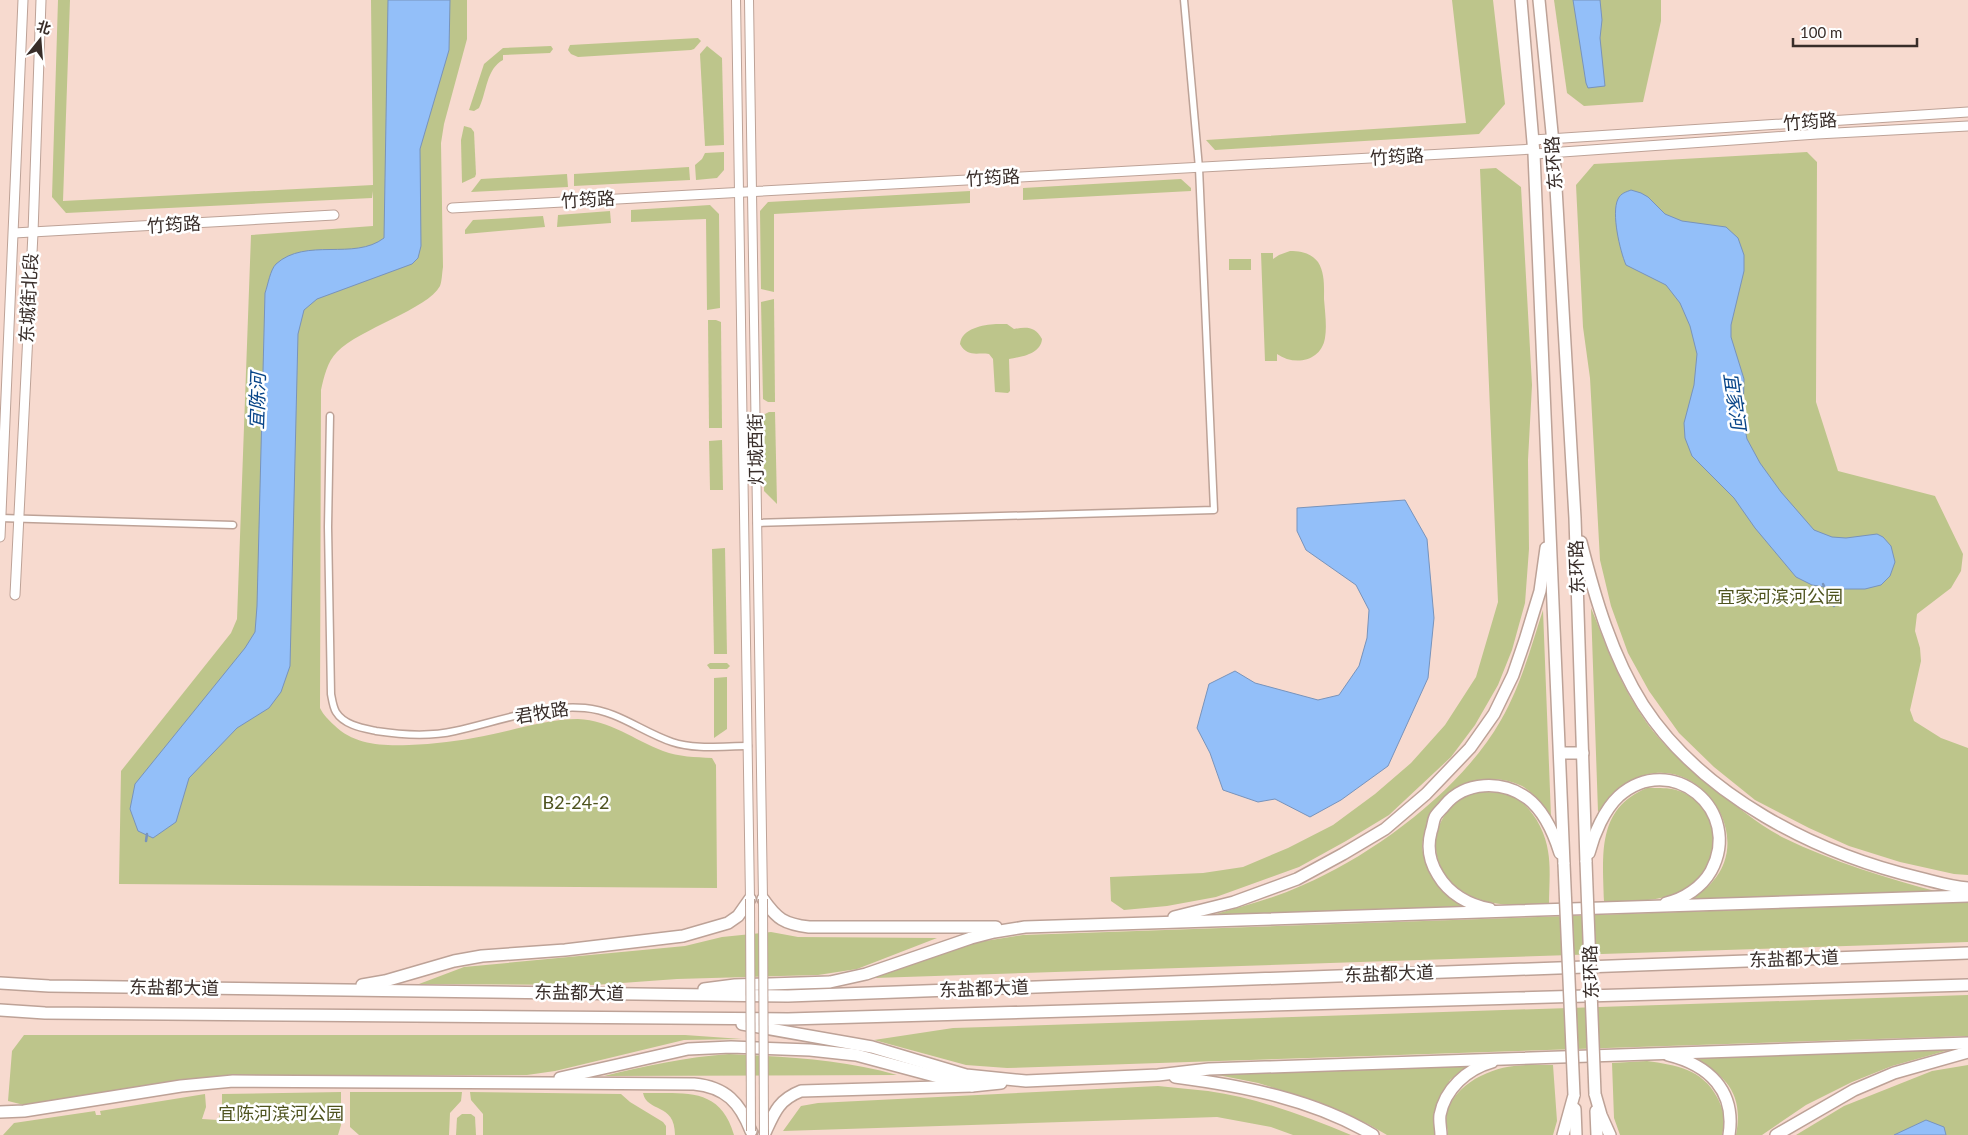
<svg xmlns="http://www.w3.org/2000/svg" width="1968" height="1135" font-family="Lato,'Noto Sans SC',sans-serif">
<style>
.green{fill:#bdc58b}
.water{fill:#93bff9;stroke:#7893bb}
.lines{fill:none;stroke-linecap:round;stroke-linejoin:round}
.stream{stroke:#7893bb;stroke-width:2.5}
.minor-casing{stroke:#bda297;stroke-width:9}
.tertiary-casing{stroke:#bda297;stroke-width:10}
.secondary-casing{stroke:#bda297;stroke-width:11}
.trunk-casing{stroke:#bda297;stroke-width:14}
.minor{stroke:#fff;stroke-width:6}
.tertiary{stroke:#fff;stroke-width:8}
.secondary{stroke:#fff;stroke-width:9}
.trunk{stroke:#fff;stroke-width:11}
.tertiary-bridge-casing{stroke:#bda297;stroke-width:10;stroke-linecap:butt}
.trunk-bridge-casing{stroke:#bda297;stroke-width:14;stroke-linecap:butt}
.tertiary-bridge{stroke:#fff;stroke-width:8}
.trunk-bridge{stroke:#fff;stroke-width:11}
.labels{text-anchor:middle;stroke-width:5;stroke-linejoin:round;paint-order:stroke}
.street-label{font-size:18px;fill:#382d29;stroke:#fff}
.park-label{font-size:18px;fill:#4e531e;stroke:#fff}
.water-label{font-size:19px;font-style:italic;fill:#084588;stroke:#fff}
</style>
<rect width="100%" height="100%" fill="#f7dacf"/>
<g class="green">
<path d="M58,0H70L63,201L373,185L371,0H467V39L444,124L441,143L443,267C442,273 442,281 440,286C428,309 359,329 337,352C327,362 324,377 321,390L320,708C324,716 328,719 334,725C354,745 382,746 409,745C434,744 459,741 484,736C515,730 547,719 578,719C610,720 634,740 663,751C679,757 695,757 712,758L716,765L717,888L119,884L121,771L231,633L237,619L251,235L373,226V191L372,198L66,213L52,197Z"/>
<polygon points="1452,0 1493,0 1505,104 1479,134 1215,150 1206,140 1466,123"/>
<polygon points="1554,0 1661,0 1661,21 1643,102 1584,106 1567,93"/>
<polygon points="698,38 701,41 694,49 691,50 578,57 571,54 568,50 570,45"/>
<path d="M551,46L553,49L550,53L503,55V60C486,69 487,92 479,108L474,111L469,110L484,64L503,48Z"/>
<polygon points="707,46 722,58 724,145 705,146 700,54"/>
<polygon points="464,126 471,128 474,132 476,174 475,177 462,183 461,140"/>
<polygon points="724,152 724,170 717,178 696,180 695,165 702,159 705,153"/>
<polygon points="1807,152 1817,162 1816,402 1838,471 1935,496 1963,554 1961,571 1951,588 1917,614 1915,631 1920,648 1921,661 1910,710 1914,721 1941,738 1968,748 1968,875 1954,874 1900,862 1849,846 1809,828 1755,800 1714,767 1679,733 1649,691 1628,653 1611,606 1600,560 1590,378 1583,327 1576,185 1594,164"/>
<polygon points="689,167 690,180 574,186 574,174"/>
<polygon points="1496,168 1521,187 1532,385 1528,460 1529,549 1525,603 1512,650 1498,685 1475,725 1451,757 1389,815 1346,841 1299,867 1216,897 1167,906 1124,910 1111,901 1110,877 1203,873 1243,867 1288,848 1333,825 1375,794 1411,763 1445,725 1476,677 1498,602 1480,169"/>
<polygon points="567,174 568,187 471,192 481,179"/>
<polygon points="1181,179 1191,188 1191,191 1023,200 1023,188"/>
<polygon points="970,191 970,203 774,214 774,292 761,289 760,211 768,202"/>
<polygon points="710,205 719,214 720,308 707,310 706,219 631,222 631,210"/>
<polygon points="610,211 611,223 557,227 558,215"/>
<polygon points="543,216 545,227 465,234 465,230 473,220"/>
<path d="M1290,251C1301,251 1311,253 1318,262C1325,273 1324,287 1324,299C1325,312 1327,326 1325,338C1321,362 1294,366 1277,354V361H1265L1261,253H1273V259L1279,255Z"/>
<rect x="1229" y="259" width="22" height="11"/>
<polygon points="774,299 775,402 768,402 763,399 761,302"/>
<polygon points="708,320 716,320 721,322 722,428 709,428"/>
<path d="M996,324H1007L1014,329C1026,327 1035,326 1042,339C1041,354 1021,357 1009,359L1010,391L1008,393L995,392L993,359L989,354C977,352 968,358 960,344C962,328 983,325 996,324Z"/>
<polygon points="769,412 775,412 777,504 764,491 763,415"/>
<polygon points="722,440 723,490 710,490 709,441"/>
<polygon points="725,548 727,654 714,654 712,549"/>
<path d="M1591,608C1605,642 1617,677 1637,708C1656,740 1684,765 1713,788C1735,805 1759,825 1784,838C1834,862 1885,878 1939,892L1689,900C1697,895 1707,889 1713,881C1757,831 1692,746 1632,781C1618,789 1608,800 1598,812Z"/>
<path d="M1543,610L1551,817C1543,806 1535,793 1522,786C1484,767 1441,788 1427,826C1424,834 1421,844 1423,852C1427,878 1444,895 1465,908L1209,916C1240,907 1273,899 1303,885C1375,854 1462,789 1501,720C1521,685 1531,647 1543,610Z"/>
<polygon points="710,663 727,663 730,666 727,669 710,669 707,665"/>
<polygon points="727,677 727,729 714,738 714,678"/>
<path d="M1647,788C1658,788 1672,787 1682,792C1722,809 1724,861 1690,886C1666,903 1632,901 1604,901C1603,855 1596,809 1647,788Z"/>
<path d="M1476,792C1486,792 1497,792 1507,794C1529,801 1545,829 1548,851C1551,868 1549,887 1549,905C1520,905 1487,908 1462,891C1421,864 1430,807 1476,792Z"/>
<polygon points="1968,902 1968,942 874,978 972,943 1023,935"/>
<polygon points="771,932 798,937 937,938 857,969 818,975 677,979 594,985 419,984 464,967 685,946 722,937"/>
<polygon points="1968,995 1968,1036 1007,1068 966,1065 874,1040 953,1028"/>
<polygon points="24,1035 685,1035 742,1039 684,1040 555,1071 527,1075 219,1076 24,1105 8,1101 12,1051"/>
<path d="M1956,1048L1892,1066L1852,1082L1806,1105L1762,1135H1736C1744,1093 1726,1077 1694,1057Z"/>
<path d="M729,1054C786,1057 842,1059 897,1075L604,1076C645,1066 686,1057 729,1054Z"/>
<path d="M1647,1061C1676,1065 1702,1069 1717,1097C1724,1110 1726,1121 1722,1135H1620L1614,1118L1612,1063Z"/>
<polygon points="1470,1065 1450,1080 1439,1100 1433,1117 1436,1135 1387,1135 1368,1124 1319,1102 1258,1083 1213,1074"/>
<path d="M1553,1065L1557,1121L1553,1135H1448C1448,1130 1446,1124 1446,1120C1448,1088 1486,1069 1514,1066C1527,1064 1540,1065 1553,1065Z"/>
<polygon points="1968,1065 1968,1135 1796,1135 1844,1106 1932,1071"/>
<path d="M1158,1086C1175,1088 1191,1089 1208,1091C1258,1098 1305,1116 1351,1135H1293L1271,1127L1217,1117L783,1131L801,1106L818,1103Z"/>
<polygon points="341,1092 341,1125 338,1135 3,1135 14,1123 95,1111 96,1115 101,1115 100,1111 205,1094 206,1107 202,1119 218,1120 222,1108 222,1094"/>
<polygon points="350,1092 462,1092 461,1101 450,1113 449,1135 359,1135 350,1127"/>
<polygon points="470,1092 621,1094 630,1102 663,1122 666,1126 666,1135 483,1135 483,1114 471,1100"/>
<path d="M643,1093C684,1094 720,1086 734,1135H675C675,1102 647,1113 643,1093Z"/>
<polygon points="462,1114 471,1114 475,1117 476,1135 456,1135 457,1118"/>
</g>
<g class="water">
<path d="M388,0H450L449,50L420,149L421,246L418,258L412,264L317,299L304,310L298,334L290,666L281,692L269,708L237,728L189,778L176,822L153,838L138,831L130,809L135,784L245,648L255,632L257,606L265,293C268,285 270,270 276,264C306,237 354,261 384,238Z"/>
<polygon points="1573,0 1600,0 1602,20 1600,38 1605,86 1588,88 1586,83"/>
<path d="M1631,190L1641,193L1648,197L1665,214L1682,221L1726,227L1738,238L1744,255V271L1731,325V337L1744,379L1743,419L1747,439L1760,463L1781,492L1814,530L1832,537L1846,538L1877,534L1883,537L1891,546L1895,562L1890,576L1881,585L1865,589H1840L1812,585L1796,577L1755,528L1734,498L1692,456L1685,438L1684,423L1694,385L1697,354L1690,326L1680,303L1666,285L1626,265C1620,251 1611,213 1618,199C1621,193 1626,192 1631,190Z"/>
<polygon points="1405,500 1427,539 1434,618 1428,678 1388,766 1341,800 1310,817 1275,799 1258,802 1223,790 1210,753 1197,728 1209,684 1235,671 1255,683 1318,700 1339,695 1359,666 1367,638 1369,610 1356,585 1306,550 1297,531 1297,508"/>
<polygon points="1926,1120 1944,1127 1946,1135 1894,1135"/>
</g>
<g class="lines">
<g class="stream">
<polyline points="1823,584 1834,606"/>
<polyline points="146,841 147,834"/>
</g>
<defs>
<g id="minor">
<path d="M330,416L328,527L331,694C332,699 333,707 336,712C344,725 362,728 376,731C402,735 429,737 455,731C496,722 543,704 585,708C618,711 642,732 672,742C695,750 724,746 748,746"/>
<polyline points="0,518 233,525"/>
<polyline points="757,523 1214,510 1199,168 1184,0"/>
</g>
<g id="tertiary">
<polyline points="736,0 750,899"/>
<polyline points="749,0 763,899"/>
</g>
<g id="secondary">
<polyline points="1533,140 1968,112"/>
<polyline points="1534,154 1817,134 1968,126"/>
<polyline points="452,208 1534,149"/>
<polyline points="14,233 334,215"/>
<polyline points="0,537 23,0"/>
<polyline points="15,595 33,233 41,0"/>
</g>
<g id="trunk">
<polyline points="1521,0 1534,154 1564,864"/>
<polyline points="1539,0 1554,153 1575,518 1586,862"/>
<path d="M1581,542C1595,598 1612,656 1643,705C1702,796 1817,854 1920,878C1936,882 1952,887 1968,888"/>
<polyline points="1560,753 1583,753"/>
<path d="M1589,853C1594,834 1604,810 1619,796C1671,750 1744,810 1711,871C1702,887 1684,899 1666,903"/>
<path d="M763,899C777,919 784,924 809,927H996"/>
<path d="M1490,909C1469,905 1449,894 1438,875C1429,861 1427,847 1431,832C1433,827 1433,821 1435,817C1437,813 1442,809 1445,805C1465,781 1502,780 1527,798C1543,810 1554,834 1560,853"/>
<polyline points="1174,917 1234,902 1297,879 1343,854 1385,829 1426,794 1470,748 1494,714 1513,675 1525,640 1540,591 1546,548"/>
<polyline points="0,983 49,986 788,996 1968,953"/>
<polyline points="362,985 385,981 454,961 482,956 565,950 683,936 728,923 738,916 750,899"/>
<polyline points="704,989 735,985 830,982 866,974 971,938 994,932 1025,927 1968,896"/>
<polyline points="0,1010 45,1013 788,1019 1968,985"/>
<polyline points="742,1024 872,1047 966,1075 1026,1081 1158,1075 1209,1069 1968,1043"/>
<path d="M1668,1055C1709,1065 1736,1091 1729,1135"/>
<path d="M1175,1077C1243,1086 1313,1099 1373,1135"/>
<polyline points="560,1078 688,1049 731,1047 810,1050 856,1055 972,1086"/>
<polyline points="1595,1094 1601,1115 1610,1135"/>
<polyline points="1575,1109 1576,1135"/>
<polyline points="1596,1111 1597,1135"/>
<path d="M0,1112L24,1111L181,1086L233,1081L694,1084C726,1087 740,1103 751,1131"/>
<path d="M764,1135C774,1113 778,1100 801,1091L972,1086L1001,1083"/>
<path d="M1441,1135C1441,1129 1439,1122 1440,1115C1445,1089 1467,1069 1492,1062"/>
<polyline points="1563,1135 1574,1095"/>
<polyline points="1776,1135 1854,1090 1894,1073 1968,1052"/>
</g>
</defs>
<use href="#minor" class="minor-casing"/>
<use href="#tertiary" class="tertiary-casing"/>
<use href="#secondary" class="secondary-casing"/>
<use href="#trunk" class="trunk-casing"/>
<use href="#minor" class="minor"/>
<use href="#tertiary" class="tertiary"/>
<use href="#secondary" class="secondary"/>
<use href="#trunk" class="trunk"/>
<defs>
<g id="tertiary-bridge">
<polyline points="750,899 751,1131"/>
<polyline points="763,899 764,1135"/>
</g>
<g id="trunk-bridge">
<polyline points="1586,862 1595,1094"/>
<polyline points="1564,864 1574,1095"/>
</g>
</defs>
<use href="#tertiary-bridge" class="tertiary-bridge-casing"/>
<use href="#trunk-bridge" class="trunk-bridge-casing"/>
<use href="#tertiary-bridge" class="tertiary-bridge"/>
<use href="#trunk-bridge" class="trunk-bridge"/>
</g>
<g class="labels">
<g class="street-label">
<text transform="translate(1810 122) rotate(-4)" y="6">竹筠路</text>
<text transform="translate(1397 157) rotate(-3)" y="6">竹筠路</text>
<text transform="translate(1554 163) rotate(-94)" y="6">东环路</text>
<text transform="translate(993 178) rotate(-3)" y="6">竹筠路</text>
<text transform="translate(588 200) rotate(-3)" y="6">竹筠路</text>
<text transform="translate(174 225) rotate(-3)" y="6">竹筠路</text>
<text transform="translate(29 298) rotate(-87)" y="6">东城街北段</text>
<text transform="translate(756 449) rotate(-91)" y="6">灯城西街</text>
<text transform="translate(1577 567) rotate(-92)" y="6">东环路</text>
<text transform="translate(542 713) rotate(-9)" y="6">君牧路</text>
<text transform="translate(1794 959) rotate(-2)" y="6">东盐都大道</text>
<text transform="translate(1591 972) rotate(-92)" y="6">东环路</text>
<text transform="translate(1389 974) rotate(-2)" y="6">东盐都大道</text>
<text transform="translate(174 988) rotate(1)" y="6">东盐都大道</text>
<text transform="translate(984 989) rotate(-2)" y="6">东盐都大道</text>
<text transform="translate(579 993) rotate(1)" y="6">东盐都大道</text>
</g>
<g class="park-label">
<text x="1780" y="603">宜家河滨河公园</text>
<text x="576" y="809">B2-24-2</text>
<text x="281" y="1120">宜陈河滨河公园</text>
</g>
<g class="water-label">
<text transform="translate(257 401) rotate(-88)" y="7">宜陈河</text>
<text transform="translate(1735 401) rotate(82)" y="7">宜家河</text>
</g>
</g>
<g transform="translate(40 40) rotate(17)" stroke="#ffffff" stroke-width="4" paint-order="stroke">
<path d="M0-4L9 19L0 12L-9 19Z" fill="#382d29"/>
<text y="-8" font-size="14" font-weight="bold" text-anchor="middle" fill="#382d29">北</text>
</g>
<path d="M1793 38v8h124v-8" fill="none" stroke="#382d29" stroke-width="2.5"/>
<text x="1800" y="38" font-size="15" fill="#382d29" stroke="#ffffff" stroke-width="4" paint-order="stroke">100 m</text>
</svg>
